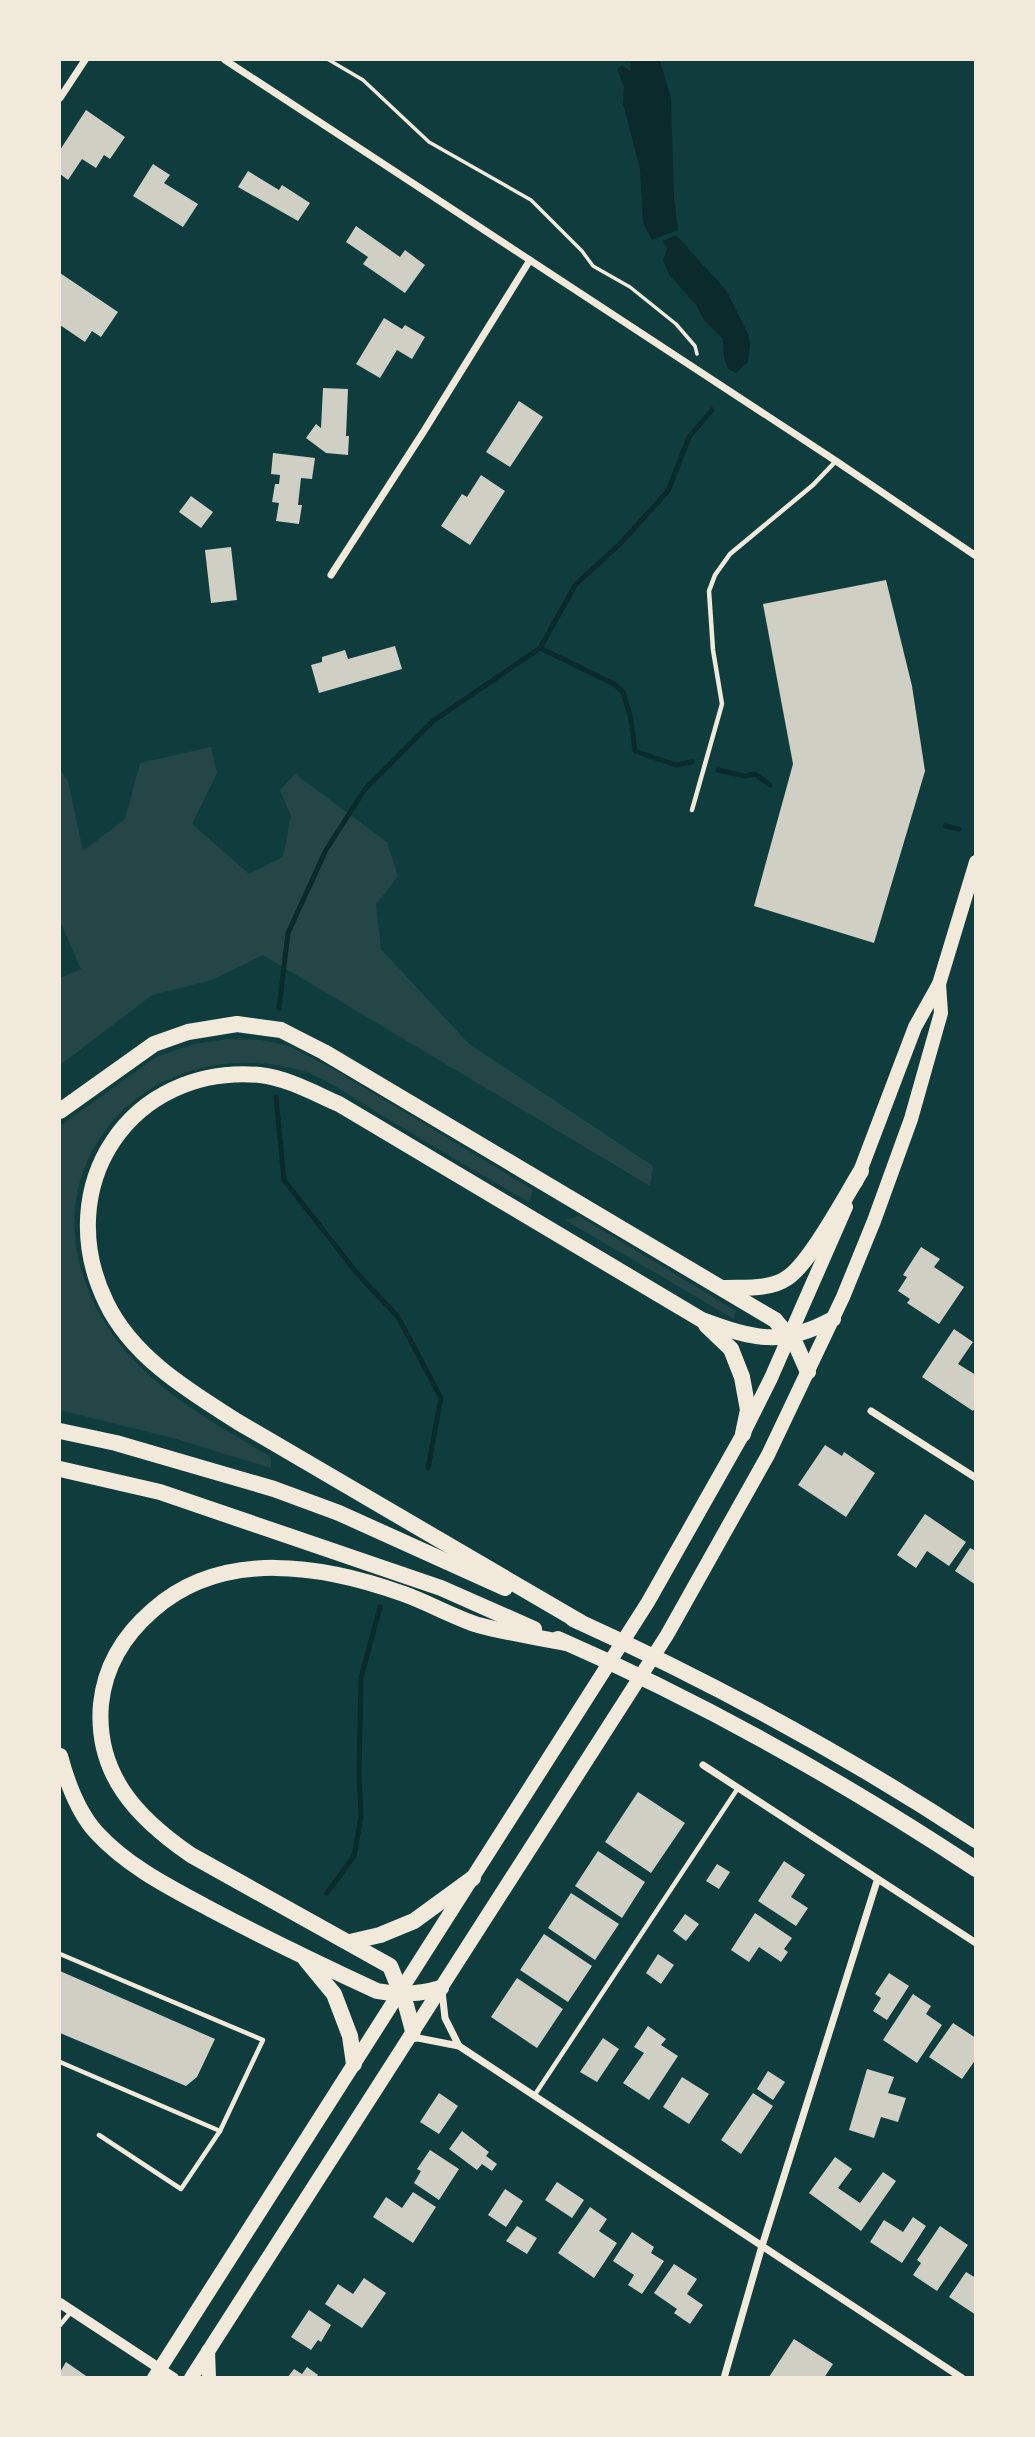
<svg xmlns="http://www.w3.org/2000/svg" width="1035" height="2437" font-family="'Noto Sans',sans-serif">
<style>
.green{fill:#244646}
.water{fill:#0a2a2b}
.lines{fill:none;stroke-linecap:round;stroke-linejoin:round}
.stream{stroke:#0a2a2b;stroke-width:5}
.building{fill:#cfcfc3}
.path{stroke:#f1e9da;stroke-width:3.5}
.service{stroke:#f1e9da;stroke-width:4.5}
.minor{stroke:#f1e9da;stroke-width:7}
.tertiary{stroke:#f1e9da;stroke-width:10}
.primary{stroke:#f1e9da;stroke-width:14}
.motorway{stroke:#f1e9da;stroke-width:16}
</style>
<rect width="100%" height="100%" fill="#0f3d3e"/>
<g class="green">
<polygon points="211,747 217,773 192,824 249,874 283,857 291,816 280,790 295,774 387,842 398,876 376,905 381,949 469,1044 653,1166 650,1186 263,955 212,980 152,995 60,1065 60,978 81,969 60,921 60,769 68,781 83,851 125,819 140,763"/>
<path d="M228,1039L261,1040L289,1046L335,1070L533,1190L529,1202C481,1175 435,1147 388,1119C365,1105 325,1077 300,1070C143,1028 17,1173 102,1318C141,1384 207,1419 271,1457V1468L173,1438L60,1410V1126L156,1057L194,1044Z"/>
<polygon points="579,1216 736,1311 734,1319 565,1220"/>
</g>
<g class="water">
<polygon points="630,60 660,60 671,98 674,198 678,230 652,240 643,223 640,169 623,103 624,87 617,69 622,65 631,71"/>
<polygon points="676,235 726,290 749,336 750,347 748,362 736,373 728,369 724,357 723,339 704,320 696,305 670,276 663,260 667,248 663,241"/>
</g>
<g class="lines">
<g class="stream">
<polyline points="540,648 614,684 623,692 631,719 635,751 676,765 692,762"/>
<polyline points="718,770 745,776 755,774 770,785"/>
<polyline points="945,826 959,829"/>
<polyline points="279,1008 288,933 326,850 365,789 433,721 540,648 576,584 619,545 668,491 689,437 712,410"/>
<polyline points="276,1097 284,1180 356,1272 398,1317 441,1398 428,1468"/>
<polyline points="327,1893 354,1856 361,1816 359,1774 361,1678 380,1607"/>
</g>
</g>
<g class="building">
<polygon points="86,110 125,137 110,159 104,155 96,168 82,159 68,180 60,174 60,150"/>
<polygon points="153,164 170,175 164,183 198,204 183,227 133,196"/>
<polygon points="248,171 279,190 282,185 310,203 298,221 238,187"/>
<polygon points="356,226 400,257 405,250 425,265 405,293 363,264 368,257 346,242"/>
<polygon points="60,273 118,312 101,337 92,331 85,342 60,325"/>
<polygon points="384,318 402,329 405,325 425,337 412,359 397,350 380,378 356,364"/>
<polygon points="323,388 348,389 346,436 349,436 348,455 326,453 306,438 316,424 321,428"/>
<polygon points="519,401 543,417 510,467 486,452"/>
<polygon points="273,453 315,458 312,479 301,478 298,505 302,505 299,524 276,521 279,503 272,502 275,484 279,484 280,475 271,474"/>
<polygon points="481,475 505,491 470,545 441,526 462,494 467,497"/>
<polygon points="191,496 213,512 201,528 179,512"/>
<polygon points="231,547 237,600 211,603 205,550"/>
<polygon points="886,580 912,686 925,771 874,943 754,906 793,764 763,604"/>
<polygon points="395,646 402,669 319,693 311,665 322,662 322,657 345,650 348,659"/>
<polygon points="921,1247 940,1259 934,1267 964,1287 939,1324 907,1303 910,1299 898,1291 907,1277 903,1275"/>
<polygon points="954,1329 973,1342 958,1364 976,1375 976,1406 973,1411 922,1377"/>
<polygon points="825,1445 842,1456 844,1452 875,1473 846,1517 798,1485"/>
<polygon points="925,1514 966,1542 949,1566 927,1551 916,1568 897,1555"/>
<polygon points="970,1548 976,1551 976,1585 955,1571"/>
<polygon points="638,1792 685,1823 651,1873 605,1842"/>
<polygon points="598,1851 645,1882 622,1918 575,1886"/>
<polygon points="784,1861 805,1875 791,1897 808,1908 796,1926 758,1901"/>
<polygon points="717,1864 730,1872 719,1889 706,1881"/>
<polygon points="571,1893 619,1924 595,1960 548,1928"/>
<polygon points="755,1913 792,1938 784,1949 788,1952 781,1962 759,1947 749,1962 731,1950"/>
<polygon points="685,1914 699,1924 686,1941 673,1931"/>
<polygon points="544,1934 592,1966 568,2002 520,1970"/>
<polygon points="658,1954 674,1965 661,1984 646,1973"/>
<polygon points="60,1971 215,2039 197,2077 186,2086 60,2033"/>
<polygon points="889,1973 909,1986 887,2020 873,2011 881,1998 875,1994"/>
<polygon points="517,1978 563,2009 537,2048 491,2017"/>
<polygon points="913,1994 931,2006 926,2014 942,2025 917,2063 883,2040"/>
<polygon points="953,2023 976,2038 976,2059 962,2079 929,2057"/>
<polygon points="648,2026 666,2039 661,2045 678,2056 649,2100 623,2083 644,2053 634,2047"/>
<polygon points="603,2038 619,2049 597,2082 580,2072"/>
<polygon points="867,2069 894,2077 888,2093 906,2098 898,2122 881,2117 874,2138 849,2130"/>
<polygon points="768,2071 785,2082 773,2100 757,2089"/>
<polygon points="682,2077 709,2094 689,2124 663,2107"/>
<polygon points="439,2093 458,2106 439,2134 420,2122"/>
<polygon points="753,2093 773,2106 741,2154 721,2140"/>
<polygon points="462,2131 489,2152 486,2156 497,2164 492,2171 482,2164 477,2170 449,2149"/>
<polygon points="430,2150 459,2169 439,2200 414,2183 421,2171 417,2169"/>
<polygon points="835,2157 852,2169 838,2188 860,2203 883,2172 896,2181 861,2231 809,2193"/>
<polygon points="557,2182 584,2200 572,2218 545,2200"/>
<polygon points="505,2189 523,2201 506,2227 488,2215"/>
<polygon points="413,2192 436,2207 413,2243 373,2217 386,2197 402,2208"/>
<polygon points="590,2207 607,2219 599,2231 617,2243 594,2278 558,2253"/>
<polygon points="913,2217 926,2226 902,2263 870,2242 884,2220 903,2232"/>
<polygon points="517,2226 537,2238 527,2254 506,2241"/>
<polygon points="940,2226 968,2245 937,2291 913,2275 921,2263 917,2260"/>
<polygon points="632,2232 654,2247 651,2253 664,2261 642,2294 628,2285 634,2275 613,2261"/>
<polygon points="674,2264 697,2279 687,2294 703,2305 690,2324 674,2313 677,2309 654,2293"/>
<polygon points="966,2272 976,2278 976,2315 949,2297"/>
<polygon points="364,2278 386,2293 362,2328 325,2304 338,2284 353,2294"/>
<polygon points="309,2310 331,2325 321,2342 318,2340 311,2350 291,2337"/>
<polygon points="794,2339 833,2364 824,2378 769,2377"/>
<polygon points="66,2362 89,2378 60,2378 60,2372"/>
<polygon points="307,2367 318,2375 316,2378 287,2378 294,2369 302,2374"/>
</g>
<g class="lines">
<polyline class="path" points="329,60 363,80 429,142 531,200 582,251 593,266 630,287 676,324 695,346 697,354"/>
<g class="service">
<polyline points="692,810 722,704 713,650 709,591 715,575 730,554 813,485 835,462"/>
<polyline points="60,1954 263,2040 220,2131 181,2189 99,2135"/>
<polyline points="60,2062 220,2131"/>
<polyline points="534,2096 738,1788"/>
<polyline points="60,2325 70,2313"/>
</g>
<g class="minor">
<polyline points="225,60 836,461 976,556"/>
<polyline points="60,98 85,60"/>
<polyline points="331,575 424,431 530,260"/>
<polyline points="871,1411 976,1478"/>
<polyline points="703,1765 976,1943"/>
<polyline points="442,1991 445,2018 459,2046"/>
<polyline points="409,2039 418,2038 459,2046 962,2378"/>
<polyline points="724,2378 762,2246 877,1881"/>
</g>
<polyline class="tertiary" points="60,2303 174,2378"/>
<g class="primary">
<polyline points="856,1182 915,1027 939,984 976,862"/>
<polyline points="208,2351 209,2378"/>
<polyline points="154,2378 648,1602 743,1434 771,1378 846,1207"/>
<polyline points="191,2378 667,1635 768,1455 843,1297 874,1221 911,1119 941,1013 939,984"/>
</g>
<g class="motorway">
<polyline points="60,1111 154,1044 188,1032 237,1024 281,1030 324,1052 775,1320 796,1345 808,1372"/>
<path d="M724,1288C744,1287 770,1290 787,1278C810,1263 845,1197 861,1171"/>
<polyline points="706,1325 731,1349 742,1377 748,1410 743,1434"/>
<polyline points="60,1431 116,1443 274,1489 339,1513 505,1588"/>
<polyline points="60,1469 160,1492 441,1588 534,1629"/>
<path d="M573,1619C712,1682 848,1756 976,1840"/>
<path d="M580,1622L238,1422C189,1391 132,1357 106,1302C50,1186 130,1064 260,1075C287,1078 314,1093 339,1104L702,1320C753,1339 782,1347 833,1319"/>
<path d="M558,1639C703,1702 844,1782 976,1869"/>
<path d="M60,1756C67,1782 77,1811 96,1832C127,1866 169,1887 210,1909C265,1938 321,1965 377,1991C397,1995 421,1994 441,1988"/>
<polyline points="350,1942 380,1935 414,1921 473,1878"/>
<polyline points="306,1960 334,1994 350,2036 354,2064"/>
<path d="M413,2031L406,2005L390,1966L191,1855C137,1818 95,1774 101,1704C105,1665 124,1635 153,1610C223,1548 324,1565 404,1594C429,1603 453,1617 478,1625C507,1633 537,1637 566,1643"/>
</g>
</g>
<rect width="1035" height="2437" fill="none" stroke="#f1e9da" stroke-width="122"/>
</svg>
